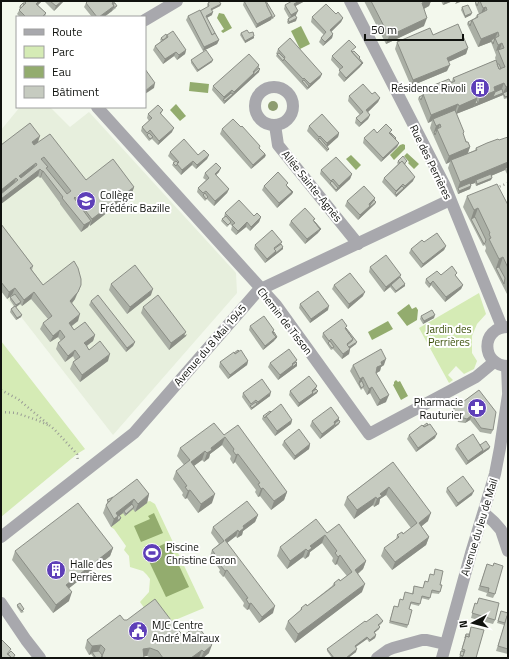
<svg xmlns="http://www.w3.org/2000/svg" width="509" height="659" font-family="'Titillium Web',sans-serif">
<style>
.built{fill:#e7efdd}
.green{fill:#d5ebb5}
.water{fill:#93ac6e}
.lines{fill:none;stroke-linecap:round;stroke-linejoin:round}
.path{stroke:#9a9d95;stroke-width:2.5;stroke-dasharray:1 3;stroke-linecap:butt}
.minor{stroke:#a8a8ad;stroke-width:12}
.tertiary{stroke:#a8a8ad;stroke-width:12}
.tree{fill:#8d9c70}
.wall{fill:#aaafa5}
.shaded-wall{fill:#8b8e86}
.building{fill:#c6cbc0;stroke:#8b8e86;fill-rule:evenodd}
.labels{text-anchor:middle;stroke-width:4;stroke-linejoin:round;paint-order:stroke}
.poi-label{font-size:11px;fill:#10120e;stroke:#fff;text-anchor:start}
.street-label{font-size:11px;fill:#10120e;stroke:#fff}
.park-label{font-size:11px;fill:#3a5009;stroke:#fff}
</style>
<rect width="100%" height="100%" fill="#f3f8ed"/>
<polygon class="built" points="20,107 50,107 70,127 89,112 236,273 237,293 113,435 1,291 1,130"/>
<g class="green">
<polygon points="479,293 486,314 477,324 472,336 472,353 477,361 474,369 464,374 456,366 448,375 453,380 449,383 419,328"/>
<polygon points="1,341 85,449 77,454 1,517"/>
<polygon points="116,498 146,502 150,501 155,504 204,608 168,623 145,609 140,602 149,592 150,579 147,575 143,571 130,567 129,556 124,550 126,546 114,529 111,527 109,506 107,503"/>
</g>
<g class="water">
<polygon points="219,13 224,14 232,28 223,33 221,31 224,29 217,18"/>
<polygon points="301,26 310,44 300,49 291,31"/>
<polygon points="190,82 209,84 208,93 189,91"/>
<polygon points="176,104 186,116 180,121 170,110"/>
<polygon points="403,144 405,145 405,149 394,160 390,155 400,145"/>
<polygon points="407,153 419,164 414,169 408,163 409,162 404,156"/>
<polygon points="351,155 361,165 356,170 346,159"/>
<polygon points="409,304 412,309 416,307 418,310 417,320 407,326 397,313"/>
<polygon points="388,321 393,329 372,340 368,332"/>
<polygon points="396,380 398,382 400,381 408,396 401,400 393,385 394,384 394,382"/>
<polygon points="154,513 163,533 141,542 134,526 150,519 148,516"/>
<polygon points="168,542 189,587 166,597 145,553"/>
</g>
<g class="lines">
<g class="path">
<polyline points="496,188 508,183"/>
<polyline points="1,390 18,399 55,430 77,454 78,461"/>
<polyline points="1,412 16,413 37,420 50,426"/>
</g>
<g class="minor">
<polyline points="350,1 445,186 502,327"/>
<polyline points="145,20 177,1"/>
<circle cx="274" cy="106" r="19"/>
<polyline points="97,107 276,305 369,434 476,377 494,362"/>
<polyline points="275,125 278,145 358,244"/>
<polyline points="484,513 494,522 501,530 508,551"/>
<polyline points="1,537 134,433 256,293 261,289 450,200"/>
<polyline points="1,603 26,640 40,658"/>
<polyline points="377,658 388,650 393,648 422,640 427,640 445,644"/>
</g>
<g class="tertiary">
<path d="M508,327C480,327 481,366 508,366"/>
<polyline points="507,366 508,392"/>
<polyline points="442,658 471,553 495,474 500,448 508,395"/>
</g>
</g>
<circle class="tree" cx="273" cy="106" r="5"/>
<g class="wall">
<polygon points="24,1 42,1 38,5 46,13 45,17 20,17 17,14 20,9 19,8 20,6 23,3"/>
<polygon points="44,1 64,1 54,11"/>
<polygon points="115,1 115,3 116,8 104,17 92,17 84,7 86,3"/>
<polygon points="244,1 274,18 256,28 243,5"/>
<polygon points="289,1 305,1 295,6 296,15 295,16 296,21 288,24 287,22 288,19 289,18 284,9 285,5 289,3"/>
<polygon points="364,1 431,1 429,6 424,9 424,26 386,44"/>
<polygon points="441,1 453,1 443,5"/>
<polygon points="475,1 508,1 508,98 504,99 503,95 456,114 463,135 470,147 468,153 475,150 476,148 498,139 508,173 507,174 505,170 491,176 491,180 476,186 475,183 470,184 471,186 470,189 458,194 448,168 450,162 446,164 430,128 432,121 428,123 418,99 419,97 423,95 423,94 432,90 434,85 452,81 453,78 496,60 495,58 496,55 491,42 478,47 467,24 468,22 475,18 477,15 479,14 475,4"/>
<polygon points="208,3 221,4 220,6 212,10 212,15 207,18 219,40 217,44 203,51 186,20 188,16 200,11 208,7 207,5"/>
<polygon points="462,7 471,15 465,18 461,10"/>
<polygon points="336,14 343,18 341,22 331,32 333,34 332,38 323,46 319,42 321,38 324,35 311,22 312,17"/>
<polygon points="241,33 249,33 254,38 245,43 240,35"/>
<polygon points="433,35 468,48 466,54 448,62 447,71 411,86 395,49 397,42"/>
<polygon points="167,36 186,50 185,54 177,60 174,56 163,64 153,50 155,46 161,41 160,40 161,38"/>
<polygon points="278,49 322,74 320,78 307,90 276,56 277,54 276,54"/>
<polygon points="354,51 359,58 362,65 344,82 338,75 340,70 331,60 332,56"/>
<polygon points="191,60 212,62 197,72 191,63"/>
<polygon points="259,65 259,72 224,104 212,90 213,86"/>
<polygon points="372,94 380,98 378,102 368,112 370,115 368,119 359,127 355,123 356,118 360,115 348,101 349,96"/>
<polygon points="163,110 161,114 172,132 158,145 152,139 149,141 141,131 142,127 149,121 147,118 148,114"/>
<polygon points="309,126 339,133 338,137 327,146 329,149 327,152 307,131"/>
<polygon points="222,129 265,157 251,169 220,134"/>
<polygon points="377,133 391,133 399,143 397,147 381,162 363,143 364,138"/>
<polygon points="38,142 34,145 86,180 134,187 132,193 90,226 89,224 88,227 81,232 60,204 60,203 41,177 40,178 38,176 1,204 1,145"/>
<polygon points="170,152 198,155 209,155 207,159 196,169 192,165 181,175 172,165 174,162 168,156"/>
<polygon points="398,161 406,163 405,165 413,181 396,197 382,182 384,178 398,164 397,163"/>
<polygon points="321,170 352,174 350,179 336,192 320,174"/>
<polygon points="219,172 216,175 229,189 227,193 214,206 207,199 205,201 197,192 198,188 206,180 203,178 205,173"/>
<polygon points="264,186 287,186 293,192 292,194 277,208 262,190"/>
<polygon points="467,196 508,205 508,296 485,251 486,248 485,245 483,246 463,207"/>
<polygon points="374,200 376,202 375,204 358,220 345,206 347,201"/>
<polygon points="225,213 254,216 261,217 259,222 250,231 246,227 236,235 231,230 232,226 230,224 227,227 221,221 222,219 224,217"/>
<polygon points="291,221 314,221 320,231 305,244 289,225"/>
<polygon points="1,224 33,266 32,270 43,285 75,299 72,303 78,321 72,326 74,330 95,335 93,341 87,346 89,350 108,361 80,382 70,369 73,362 75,360 73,356 65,362 56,349 58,343 61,341 58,337 50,342 40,329 43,323 48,319 31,299 22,306 20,304 16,307 21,317 16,320 10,312 11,309 14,306 10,300 10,297 13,295 12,295 7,299 1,291"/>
<polygon points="282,242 281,244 283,249 265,263 254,249 255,245"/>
<polygon points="424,242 446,246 444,250 421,268 409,253 411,249"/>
<polygon points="370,267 400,277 405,286 395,293 390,287 384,292 369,272"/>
<polygon points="441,275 456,276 463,285 461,289 445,302 431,285 429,288 425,283 426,279"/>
<polygon points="111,284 151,295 127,314 109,290"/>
<polygon points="334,285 363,296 348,309 332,289"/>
<polygon points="91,301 135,342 133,346 126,352 89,305"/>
<polygon points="300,304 328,310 310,323 299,308"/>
<polygon points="143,307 186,336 169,350 141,313"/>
<polygon points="421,316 434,318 423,324 420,319"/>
<polygon points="250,326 274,330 274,332 277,337 276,339 263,350 249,330"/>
<polygon points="346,328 356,344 350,348 350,349 349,354 342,359 333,349 331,350 322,337 323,333"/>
<polygon points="234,353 248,361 247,365 228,379 219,367 220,362"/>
<polygon points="296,362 297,366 278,380 268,367 270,363"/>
<polygon points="353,365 384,365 381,367 380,371 376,373 386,402 377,406 370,393 367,395 363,388 361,390 350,371"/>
<polygon points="316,389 317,393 298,407 289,395 290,391"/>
<polygon points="479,390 493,430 491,434 480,432 470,420 465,423 458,422 457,419 455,420 451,414 452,410"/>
<polygon points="243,393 270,396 251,410 242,397"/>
<polygon points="271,412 292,420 291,424 275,436 262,419 263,416"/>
<polygon points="339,418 339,424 320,439 310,426 312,421"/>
<polygon points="428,425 435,438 416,452 407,439 409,435 423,426"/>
<polygon points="224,435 287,492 284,500 271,510 260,496 258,497 255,492 256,490 235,462 233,464 230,459 231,456 222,445 210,454 209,458 204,462 202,460 194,466 212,503 198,513 187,498 185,499 182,495 183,493 173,479 176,471 184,465 177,456 180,448"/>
<polygon points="284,441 310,444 309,449 294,460 282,445"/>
<polygon points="457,445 480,445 490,447 489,449 466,465 455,449"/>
<polygon points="393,462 428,521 421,526 429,537 426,545 392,570 381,556 384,548 396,540 397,535 403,534 411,528 386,495 380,499 379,504 374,507 373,505 354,519 344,505 347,497"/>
<polygon points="447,488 472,495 456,507 446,492"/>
<polygon points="149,494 147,503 135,512 133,509 125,516 123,513 119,516 120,520 111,527 103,513 106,505 107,503 107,500"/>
<polygon points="258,515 255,522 243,531 242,535 237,538 236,536 227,543 273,613 259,623 249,609 247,610 243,606 244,603 224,576 223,577 219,572 220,570 210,556 212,550 219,544 211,533 213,527"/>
<polygon points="327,533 366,561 363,569 358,574 362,592 295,643 285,629 288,621 300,611 301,608 307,606 332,586 334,583 340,581 347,576 337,564 335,565 332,561 333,558 322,543 310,552 309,556 305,559 303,557 287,569 277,556 280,547"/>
<polygon points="113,548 110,556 69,588 69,601 53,613 12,560 15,551"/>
<polygon points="487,564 495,594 493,598 486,596 487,593 478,590"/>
<polygon points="425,581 442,585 439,594 431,593 429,600 421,598 419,606 411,604 409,609 408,625 407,628 389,623 394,606 398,607 402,600 412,594 414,586 423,588"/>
<polygon points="475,603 477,604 495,620 493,624 471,618"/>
<polygon points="17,605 24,612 21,613 17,607"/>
<polygon points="501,611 506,619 508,616 508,654 496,651 505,623 504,625 497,623"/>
<polygon points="124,620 183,636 209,653 203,658 151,658 147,656 144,656 144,658 94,658 91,654 89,655 85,648 87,640"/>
<polygon points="383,621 382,623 379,626 379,629 374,633 376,635 375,638 369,642 367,639 356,647 356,652 348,658 332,658 327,651 327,649 366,622"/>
<polygon points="471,627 476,658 459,658 466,634 469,634"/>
</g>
<g class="shaded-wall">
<polygon points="39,1 42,1 35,8 36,4"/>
<polygon points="62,1 64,1 54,11 56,6"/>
<polygon points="299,1 305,1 292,8 294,4"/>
<polygon points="426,1 431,1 429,6 419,11 422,3"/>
<polygon points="445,1 453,1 443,5"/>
<polygon points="457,1 463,1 455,4"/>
<polygon points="221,4 220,6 210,11 211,9"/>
<polygon points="114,6 112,11 104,17 99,17"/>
<polygon points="486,7 483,15 481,14 483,8"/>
<polygon points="298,11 296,15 290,19 291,15"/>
<polygon points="213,12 212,15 206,18 206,16"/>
<polygon points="472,13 471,15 465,18 465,16"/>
<polygon points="272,16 271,20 256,28 257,24"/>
<polygon points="297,18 296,21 288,24 289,22"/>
<polygon points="343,18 341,22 328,35 330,30"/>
<polygon points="427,18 424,26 386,44 389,36"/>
<polygon points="498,32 495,38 492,41 491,40 491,42 478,47 481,39"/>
<polygon points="333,34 332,38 323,46 325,42"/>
<polygon points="254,36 254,38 245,43 245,41"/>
<polygon points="219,40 217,44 203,51 204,47"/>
<polygon points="502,43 499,52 498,50 496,51 498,45"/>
<polygon points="468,48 466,54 444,64 447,58"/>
<polygon points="186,50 185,54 177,60 179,55"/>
<polygon points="176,52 174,56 163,64 165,59"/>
<polygon points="213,60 212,62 197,72 198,70"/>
<polygon points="362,63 360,67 344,82 346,78"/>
<polygon points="450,65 447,71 411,86 413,80"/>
<polygon points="260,69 259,72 224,104 225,101 233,94 234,92 254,73"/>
<polygon points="322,74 320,78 308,89 310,84"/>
<polygon points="155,83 154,88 145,94 145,91"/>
<polygon points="504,83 501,91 503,93 503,95 474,107 475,104 478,103 480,97 494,87"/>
<polygon points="508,86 508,92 503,93 506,87"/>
<polygon points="232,90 230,95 223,100 222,102 224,97"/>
<polygon points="479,93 474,107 456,114 459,106 475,95"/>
<polygon points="380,98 378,102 365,115 366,110"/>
<polygon points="458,104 455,112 433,119 432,121 428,123 431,115"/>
<polygon points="370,115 368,119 359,127 361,123"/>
<polygon points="440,124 438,130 437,129 436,132 434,132 436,126"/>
<polygon points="174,128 172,132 158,145 159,141"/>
<polygon points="339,133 338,137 326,148 327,143"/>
<polygon points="40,136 38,142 30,149 32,142"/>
<polygon points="399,143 397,147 381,162 383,158"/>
<polygon points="470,147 467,155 451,160 450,162 446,164 449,156"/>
<polygon points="265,154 266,155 265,157 251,169 253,165"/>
<polygon points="209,155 207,159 196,169 197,165"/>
<polygon points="193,161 192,165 181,175 182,170"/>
<polygon points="508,162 508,169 506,168 505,170 476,182 476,180 475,183 458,189 458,188 460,182"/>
<polygon points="36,163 33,169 18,182 19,176"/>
<polygon points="221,168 219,172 213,178 215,174"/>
<polygon points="40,169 38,176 1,204 1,199"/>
<polygon points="42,171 43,171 41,177 40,178"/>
<polygon points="352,174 350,179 336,192 339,186"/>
<polygon points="415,177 413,181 396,197 396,195 404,188 405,186"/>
<polygon points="16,178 14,184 1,194 1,190"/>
<polygon points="492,178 491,180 476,186 477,184"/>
<polygon points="471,186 470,189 458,194 459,191"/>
<polygon points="134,187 132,193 90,226 92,219"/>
<polygon points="229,189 227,193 214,206 215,201"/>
<polygon points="292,192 293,192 292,194 277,208 279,203"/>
<polygon points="375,198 374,203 376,202 375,204 358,220 360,215"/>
<polygon points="478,208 474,219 471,219 474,210"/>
<polygon points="261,217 259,222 250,231 251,227"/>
<polygon points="91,221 88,227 81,232 84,225"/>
<polygon points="247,222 246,227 236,235 238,231"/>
<polygon points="320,229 318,233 305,244 307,239"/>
<polygon points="446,246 444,250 421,268 423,264"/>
<polygon points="283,247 283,249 265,263 267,259 276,251"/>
<polygon points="503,257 499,269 496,268 499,259"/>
<polygon points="401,275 399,280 391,285 390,287 384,292 386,287"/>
<polygon points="433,281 431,285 429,288 430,284"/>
<polygon points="405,284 405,286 395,293 396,291"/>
<polygon points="81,285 75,299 68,308 70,301"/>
<polygon points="463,285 461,289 445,302 446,297"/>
<polygon points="15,288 12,295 7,299 9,292"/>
<polygon points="153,289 151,295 127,314 130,307"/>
<polygon points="34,292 31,299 22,306 24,300"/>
<polygon points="365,292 363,296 348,309 349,304"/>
<polygon points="21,302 20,304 15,308 16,305"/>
<polygon points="329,306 328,310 310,323 311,319"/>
<polygon points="80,314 78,321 67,329 69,323"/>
<polygon points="22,315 21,317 16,320 17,318"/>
<polygon points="435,315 434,318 423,324 424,321"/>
<polygon points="60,330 58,337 50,342 53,336"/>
<polygon points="186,332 184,336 187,334 186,336 169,350 171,343"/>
<polygon points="95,335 93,341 82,349 84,343"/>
<polygon points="276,337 274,341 263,350 265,346"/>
<polygon points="135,342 133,346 126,352 127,348"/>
<polygon points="357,342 356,344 347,351 348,348"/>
<polygon points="350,349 349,354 342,359 343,354"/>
<polygon points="75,350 73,356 65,362 68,356"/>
<polygon points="110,354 108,361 80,382 82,375"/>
<polygon points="386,359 384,365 381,367 380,371 375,374 377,367 381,362"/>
<polygon points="297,360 295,364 297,363 297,366 278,380 280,375"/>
<polygon points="248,361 247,365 228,379 230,375"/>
<polygon points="363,377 361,384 359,383 358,385 360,379"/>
<polygon points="317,386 315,391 318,391 317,393 298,407 299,403 312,391"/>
<polygon points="372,387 370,393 367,395 369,389"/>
<polygon points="271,392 270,396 251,410 252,408 257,404 258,402"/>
<polygon points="389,395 386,402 377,406 380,400"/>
<polygon points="459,415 457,419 455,420 457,416"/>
<polygon points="472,415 470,420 465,423 467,419"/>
<polygon points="339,418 338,422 335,424 334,428 320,439 322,434 334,422"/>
<polygon points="292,420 291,424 275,436 277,431"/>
<polygon points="340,422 339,424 334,428 335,426"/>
<polygon points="437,434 435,438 416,452 418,448"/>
<polygon points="225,437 222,445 210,454 209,458 204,462 207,453 211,448"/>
<polygon points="310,444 309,449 294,460 295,456"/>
<polygon points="490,447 489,449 482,454 482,452"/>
<polygon points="483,450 482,454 466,465 468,461"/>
<polygon points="205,451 202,460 188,470 191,462"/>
<polygon points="238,454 235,462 233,464 236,455"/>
<polygon points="389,487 386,495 380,499 379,504 374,507 377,499 380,494"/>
<polygon points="263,488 260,496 258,497 261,489"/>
<polygon points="190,490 187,498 185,499 188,491"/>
<polygon points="474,491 472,495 456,507 458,503"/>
<polygon points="287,492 284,500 271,510 274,501"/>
<polygon points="149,494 147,503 135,512 138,504"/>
<polygon points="215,494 212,503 198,513 201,504"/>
<polygon points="376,497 373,505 354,519 357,510"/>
<polygon points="134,499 131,507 124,511 123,513 118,517 121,518 120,520 111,527 116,513"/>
<polygon points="134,507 133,509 125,516 126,514"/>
<polygon points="431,513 428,521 416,531 419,523"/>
<polygon points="258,515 255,522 243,531 242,535 237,538 239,532 243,526"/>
<polygon points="238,530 236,536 223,546 225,540"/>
<polygon points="325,535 322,543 310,552 309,556 305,559 310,546"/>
<polygon points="429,537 426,545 392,570 395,562"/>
<polygon points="113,548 110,556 63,593 66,585"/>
<polygon points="306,549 303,557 287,569 290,561"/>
<polygon points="340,555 337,564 335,565 338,557"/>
<polygon points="366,561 363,569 352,578 355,570"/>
<polygon points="227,570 224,576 223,577 225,571"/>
<polygon points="365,584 362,592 295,643 298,634"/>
<polygon points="72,592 69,601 53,613 56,605"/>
<polygon points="251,603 249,609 247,610 249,604"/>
<polygon points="275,606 273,613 259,623 262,617"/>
<polygon points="380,627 379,629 373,634 374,632"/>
<polygon points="376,635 375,638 369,642 370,640"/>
<polygon points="367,637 367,639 354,648 355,646"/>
<polygon points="101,645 98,653 92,652 91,654 89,655 92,646"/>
<polygon points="212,645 209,653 203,658 201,658 204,652"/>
<polygon points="150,648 147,656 140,657 143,649"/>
<polygon points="357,649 356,652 348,658 346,658"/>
<polygon points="202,650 199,658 191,658"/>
</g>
<g class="building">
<polygon points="24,1 39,1 36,4 46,13 42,17 26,17 19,10 26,3"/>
<polygon points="50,1 62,1 56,6"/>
<polygon points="88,1 115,1 112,3 114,6 99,17 97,17 86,3"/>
<polygon points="211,1 219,1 221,4 211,9 213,12 206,16 215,33 212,35 200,11 209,6 208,3"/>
<polygon points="244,1 265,1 267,5 267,6 272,16 257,24"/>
<polygon points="265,1 266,1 275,16 272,18 272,16 267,6 267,5"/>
<polygon points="292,1 299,1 294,4 298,11 291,15 285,5"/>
<polygon points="371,1 426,1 422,3 427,18 389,36"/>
<polygon points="475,1 479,1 477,6"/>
<polygon points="480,1 508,1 508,86 506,87 504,83 494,87 495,91 480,97 479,93 475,95 477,98 459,106 458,104 431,115 423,94 436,89 434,85 449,79 451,83 455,81 453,78 496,60 499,69 505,67 498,50 504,48 502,43 498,45 495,38 499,36 498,32 481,39 472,20 478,17 477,15 487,10 486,7 483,8"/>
<polygon points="23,3 24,5 21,8 20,6"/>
<polygon points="115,3 117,6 113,8 114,6 113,4"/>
<polygon points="326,4 336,14 338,12 343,18 330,30 333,34 325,42 321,38 326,32 312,17"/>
<polygon points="468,5 472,13 465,16 462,7"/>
<polygon points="200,10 212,35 215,33 219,40 204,47 188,16"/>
<polygon points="295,15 297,18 289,22 288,19"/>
<polygon points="472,20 470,26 468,22"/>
<polygon points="458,24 468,48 447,58 450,65 413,80 397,42 430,28 433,35"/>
<polygon points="247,30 249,33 253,32 254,36 245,41 241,33"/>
<polygon points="173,31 186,50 179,55 176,52 165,59 155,46 168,37 167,35"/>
<polygon points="166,34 167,36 166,38 163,40 161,38"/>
<polygon points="290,38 322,74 310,84 304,78 303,79 284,59 285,57 278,49"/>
<polygon points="495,38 493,44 491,40"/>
<polygon points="349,40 356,47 351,51 362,63 346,78 339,70 343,67 332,56"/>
<polygon points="206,50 213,60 198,70 191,60"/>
<polygon points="354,51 360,57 359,58 363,63 361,65 362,63 352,52"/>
<polygon points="279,53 285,59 284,59 283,61 277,54"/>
<polygon points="249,54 259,65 253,72 254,73 234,92 232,90 224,97 213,86"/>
<polygon points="497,64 499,64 501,69 499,69"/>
<polygon points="259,68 260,69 254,75 254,72"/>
<polygon points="145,69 155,83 145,91"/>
<polygon points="304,80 309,86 308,88 302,81"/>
<polygon points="363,84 372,94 375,92 380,98 366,110 370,115 361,123 356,118 363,112 349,96"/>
<polygon points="502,89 503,93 493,97 495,92"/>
<polygon points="508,91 508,96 505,97 503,93"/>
<polygon points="231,93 233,94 225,101 223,100"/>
<polygon points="423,95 421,100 419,97"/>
<polygon points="476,99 478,103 475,104"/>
<polygon points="158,105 163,110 160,113 174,128 159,141 150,130 147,133 142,127 152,118 148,114"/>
<polygon points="455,110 464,132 463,133 466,142 468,142 470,147 449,156 437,129 441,127 440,124 436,126 433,119"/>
<polygon points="322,114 339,133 327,143 320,136 319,137 309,126"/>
<polygon points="233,119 241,127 242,126 260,146 259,148 265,154 253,165 222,129"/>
<path d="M30,123L40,136L32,142L34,145L50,134L86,180L113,159L134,187L92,219L75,197L74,198L91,221L84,225L62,198L63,197L43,171H42L40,169L1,199V194L18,180L16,178L1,190V145ZM44,157L71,191L67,194L46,168L48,167L41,159ZM36,163L37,165L21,178L19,176Z"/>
<polygon points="386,124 392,130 389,133 399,143 383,158 364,138 374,129 377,133"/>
<polygon points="437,130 435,135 434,132"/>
<polygon points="149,133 153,137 150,139 147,135"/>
<polygon points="390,133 391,133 396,138 395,139"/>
<polygon points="508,137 508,162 460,182 451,160 477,150 476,148 487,143 498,139 499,140"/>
<polygon points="320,138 329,149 328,150 318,139"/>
<polygon points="184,139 198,155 204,150 209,155 197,165 193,161 182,170 177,164 179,162 170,152"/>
<polygon points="403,156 407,161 404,164 402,161 400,163 398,161"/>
<polygon points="336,157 352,174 339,186 333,179 331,181 321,170"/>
<polygon points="176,161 178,163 176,166 173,163"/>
<polygon points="402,161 415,177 405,186 403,184 396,191 384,178"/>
<polygon points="216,163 221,168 215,174 229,189 215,201 206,191 203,193 198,188 209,178 205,173"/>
<polygon points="278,172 288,183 286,185 292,192 279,203 264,186"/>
<polygon points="491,174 492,178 477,184 476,180"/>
<polygon points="332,181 338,188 336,190 330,183"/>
<polygon points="470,183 471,186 459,191 458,188"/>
<polygon points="497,184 508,205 508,268 503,257 499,259 489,239 491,238 489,234 490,233 478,208 474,210 467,196"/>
<polygon points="287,186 293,192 291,194 292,192"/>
<polygon points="364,186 375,198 369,204 370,206 360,215 347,201"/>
<polygon points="402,186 404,188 396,195 395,193"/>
<polygon points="205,193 208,197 206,199 203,195"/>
<polygon points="239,200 254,216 257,213 261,217 251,227 247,222 238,231 232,225 235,223 225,213"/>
<polygon points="374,200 376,202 369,208 370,206 370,205"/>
<polygon points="305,208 315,219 313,220 320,229 307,239 291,221"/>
<polygon points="226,216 231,222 228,225 222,219"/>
<polygon points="475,217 486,240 485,243 484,244 471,219"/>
<polygon points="314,221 321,229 319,231 320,229"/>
<polygon points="1,224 33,266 30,268 43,285 74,261 78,268 81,279 81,285 78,292 70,301 80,314 69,323 74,330 85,322 95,335 84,343 86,345 89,350 100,341 110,354 82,375 73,362 80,357 75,350 68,356 58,343 65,337 60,330 53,336 43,323 52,316 34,292 24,300 15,288 9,292 1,282"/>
<polygon points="272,230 282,242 274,248 276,251 267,259 255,245"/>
<polygon points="437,233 446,246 423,264 411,249 422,240 424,242"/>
<polygon points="281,244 283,247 275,254 276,251 274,249"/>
<polygon points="386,255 401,275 386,287 370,267"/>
<polygon points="135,265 153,289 130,307 111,284"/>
<polygon points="452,266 457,273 455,275 463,285 446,297 433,281 430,284 426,279 437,271 441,275"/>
<polygon points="499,267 505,278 504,284 496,268"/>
<polygon points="350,273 365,292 349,304 334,285"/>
<polygon points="400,277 405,284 396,291 391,285"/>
<polygon points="318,291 329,306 311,319 300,304"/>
<polygon points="15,294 21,302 16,305 10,297"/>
<polygon points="98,295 135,342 127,348 91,301"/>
<polygon points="158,295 186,332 171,343 143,307"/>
<polygon points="15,306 22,315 17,318 11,309"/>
<polygon points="432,310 435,315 424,321 421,316"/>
<polygon points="264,316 274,330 272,332 276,337 265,346 250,326"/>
<polygon points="342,319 347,326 345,328 353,339 347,344 350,349 343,354 331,339 329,341 323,333"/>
<polygon points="346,328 357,342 349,347 347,345 352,341 353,339 346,329"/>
<polygon points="274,332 277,337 275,339 276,337 273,333"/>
<polygon points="330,341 334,347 332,348 328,343"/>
<polygon points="289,349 297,360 292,364 293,365 280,375 270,363"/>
<polygon points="381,349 386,359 381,362 382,365 377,367 376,373 389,395 380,400 372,387 369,389 363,377 360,379 353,365"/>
<polygon points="238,350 239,351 235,354 234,353"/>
<polygon points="241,350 248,361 230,375 220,362 234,352 235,354"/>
<polygon points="296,362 297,363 292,368 293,365 292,365"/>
<polygon points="309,376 317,386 312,391 313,393 299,403 290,391"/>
<polygon points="262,379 271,392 258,402 256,400 251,404 243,393"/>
<polygon points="362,381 364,386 361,388 359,383"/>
<polygon points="316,389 318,391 312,395 313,393 312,392"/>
<polygon points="479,390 496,412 493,430 481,428 472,415 467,419 460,417 459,415 457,416 452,410"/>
<polygon points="256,402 257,404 252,408 250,406"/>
<polygon points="281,404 292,420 277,431 266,416"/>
<polygon points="331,407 339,418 334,422 335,424 322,434 312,421"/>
<polygon points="270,411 271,412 266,416 265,418 263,416"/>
<polygon points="339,420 340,422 335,426 335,423"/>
<polygon points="214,423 224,435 238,425 287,492 274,501 263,488 261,489 258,484 260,483 238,454 236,455 233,451 234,449 225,437 211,448 212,450 207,453 205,451 191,462 215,494 201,504 190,490 188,491 185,487 187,486 176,471 190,460 180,448"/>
<polygon points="427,423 428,425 424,427 423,426"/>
<polygon points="430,424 437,434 418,448 409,435 422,425 424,427"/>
<polygon points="299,429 310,444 295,456 284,441"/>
<polygon points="473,434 483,450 468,461 457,445"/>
<polygon points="486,441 490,447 482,452 483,450 480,445"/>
<polygon points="393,462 431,513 419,523 429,537 395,562 384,548 399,537 397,535 402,532 403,534 417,523 389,487 380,494 382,496 377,499 376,497 357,510 347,497"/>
<polygon points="463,476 474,491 458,503 447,488"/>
<polygon points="137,479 149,494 138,504 134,499 116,513 118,516 114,519 106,505 112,498"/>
<polygon points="113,497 112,498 109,502 107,500"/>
<polygon points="247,501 258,515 243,526 244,528 239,532 238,530 225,540 275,606 262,617 251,603 249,604 246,599 248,598 227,570 225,571 221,566 223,565 212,550 224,541 213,527"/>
<polygon points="78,503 113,548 66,585 72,592 56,605 15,551"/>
<polygon points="132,504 134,507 126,514 124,511"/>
<polygon points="119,515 121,518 117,521 118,516"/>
<polygon points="316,519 327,533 339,524 366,561 355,570 365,584 298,634 288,621 302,609 301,608 306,604 307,606 335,585 334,583 339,579 340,581 352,572 340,555 338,557 335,553 337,551 325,535 310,546 312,548 308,551 306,549 290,561 280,547"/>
<polygon points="494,563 503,566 495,594 488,592 489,588 480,586 487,564 493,566"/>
<polygon points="435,569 443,571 440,585 442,585 440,592 432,590 430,598 422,596 420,604 411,602 409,609 412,610 408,625 390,621 394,606 398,607 400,599 403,600 405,592 413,594 414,586 423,588 425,581 428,582 430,574 434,575"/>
<polygon points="479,598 499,603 495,620 472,613 475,603 477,604"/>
<polygon points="155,599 183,636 197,625 212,645 204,652 202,650 191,658 163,658 158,651 150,648 143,649 144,658 103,658 102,656 105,649 101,645 92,646 87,640 120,615 124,620 127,620"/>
<polygon points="20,603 24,609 22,611 17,605"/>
<polygon points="501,611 508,613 505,623 498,621"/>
<polygon points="377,614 383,621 378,625 380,627 374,632 376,635 370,640 367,637 355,646 357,649 346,658 334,658 327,649 365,621 366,622"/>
<polygon points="507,616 508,616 508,649 498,646"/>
<polygon points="471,627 484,630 476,658 462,658 465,650 462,649 466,636 469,637"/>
<polygon points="466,634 469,634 469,637 466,636 465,638"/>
<polygon points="1,639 11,649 7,654 12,658 1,658"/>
<polygon points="11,651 15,655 13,658 12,658 8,654"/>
<polygon points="99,651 102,655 101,658 96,658 92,652"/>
<polygon points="461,651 464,652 463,656 460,655"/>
</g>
<defs>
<symbol id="building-disc" viewBox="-11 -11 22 22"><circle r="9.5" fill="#5e3fb8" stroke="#fff"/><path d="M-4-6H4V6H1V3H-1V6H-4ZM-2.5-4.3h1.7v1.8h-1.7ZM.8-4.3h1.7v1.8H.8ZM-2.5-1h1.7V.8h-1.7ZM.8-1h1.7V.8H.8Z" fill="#fff"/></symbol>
<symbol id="school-disc" viewBox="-11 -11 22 22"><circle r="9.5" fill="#5e3fb8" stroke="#fff"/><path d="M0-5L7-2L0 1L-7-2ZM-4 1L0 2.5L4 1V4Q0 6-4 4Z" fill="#fff"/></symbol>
<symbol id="pharmacy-disc" viewBox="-11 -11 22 22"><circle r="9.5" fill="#5e3fb8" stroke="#fff"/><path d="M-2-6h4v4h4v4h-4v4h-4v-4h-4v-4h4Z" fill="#fff"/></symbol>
<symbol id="stadium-disc" viewBox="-11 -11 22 22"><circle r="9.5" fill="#5e3fb8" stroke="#fff"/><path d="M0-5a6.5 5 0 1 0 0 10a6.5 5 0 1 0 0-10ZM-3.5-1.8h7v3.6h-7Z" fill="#fff"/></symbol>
<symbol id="civic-disc" viewBox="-11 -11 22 22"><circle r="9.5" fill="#5e3fb8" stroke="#fff"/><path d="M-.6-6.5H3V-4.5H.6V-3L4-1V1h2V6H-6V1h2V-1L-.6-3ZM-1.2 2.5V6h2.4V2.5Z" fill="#fff"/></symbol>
</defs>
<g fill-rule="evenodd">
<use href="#building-disc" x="469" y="77" width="22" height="22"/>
<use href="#school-disc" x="75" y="190" width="22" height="22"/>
<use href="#pharmacy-disc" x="466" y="397" width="22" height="22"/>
<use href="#stadium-disc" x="141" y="542" width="22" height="22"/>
<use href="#building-disc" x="45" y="559" width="22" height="22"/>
<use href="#civic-disc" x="127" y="620" width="22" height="22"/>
</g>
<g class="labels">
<g class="poi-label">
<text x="466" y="92" text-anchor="end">Résidence Rivoli</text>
<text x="100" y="199">Collège<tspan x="100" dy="13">Frédéric Bazille</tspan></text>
<text x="463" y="406" text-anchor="end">Pharmacie<tspan x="463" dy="13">Rauturier</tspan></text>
<text x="166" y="551">Piscine<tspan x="166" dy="13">Christine Caron</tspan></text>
<text x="70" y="568">Halle des<tspan x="70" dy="13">Perrières</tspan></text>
<text x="152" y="629">MJC Centre<tspan x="152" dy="13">André Malraux</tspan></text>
</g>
<g class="street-label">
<text transform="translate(431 162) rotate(64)" y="4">Rue des Perrières</text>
<text transform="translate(312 186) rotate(51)" y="4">Allée Sainte-Agnès</text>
<text transform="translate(285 321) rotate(52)" y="4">Chemin de Tisson</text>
<text transform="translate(210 345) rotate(-49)" y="4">Avenue du 8 Mai 1945</text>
<text transform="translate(479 527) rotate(-73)" y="4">Avenue du Jeu de Mail</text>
</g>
<g class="park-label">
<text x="449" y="333">Jardin des<tspan x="449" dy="13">Perrières</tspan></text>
</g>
</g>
<rect width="509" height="659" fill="none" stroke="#10120e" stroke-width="4"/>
<rect x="16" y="16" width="130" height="92" fill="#ffffff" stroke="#9fa09f"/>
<rect x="24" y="29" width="20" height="6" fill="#a8a8ad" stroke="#9fa09f"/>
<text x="52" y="36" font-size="12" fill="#10120e">Route</text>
<rect x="24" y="46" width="20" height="12" fill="#d5ebb5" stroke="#9fa09f"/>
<text x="52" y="56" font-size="12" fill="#10120e">Parc</text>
<rect x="24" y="66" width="20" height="12" fill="#93ac6e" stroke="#9fa09f"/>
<text x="52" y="76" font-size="12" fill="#10120e">Eau</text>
<rect x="24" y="86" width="20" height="12" fill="#c6cbc0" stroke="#9fa09f"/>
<text x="52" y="96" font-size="12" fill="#10120e">Bâtiment</text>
<g transform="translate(473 623) rotate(263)" stroke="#ffffff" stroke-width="3" paint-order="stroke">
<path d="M0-3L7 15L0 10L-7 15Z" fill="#10120e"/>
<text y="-6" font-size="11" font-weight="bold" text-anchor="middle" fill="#10120e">N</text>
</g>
<path d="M365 34v6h98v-6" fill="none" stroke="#10120e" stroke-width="2"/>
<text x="371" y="34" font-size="12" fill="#10120e" stroke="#ffffff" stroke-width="3" paint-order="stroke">50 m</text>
</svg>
